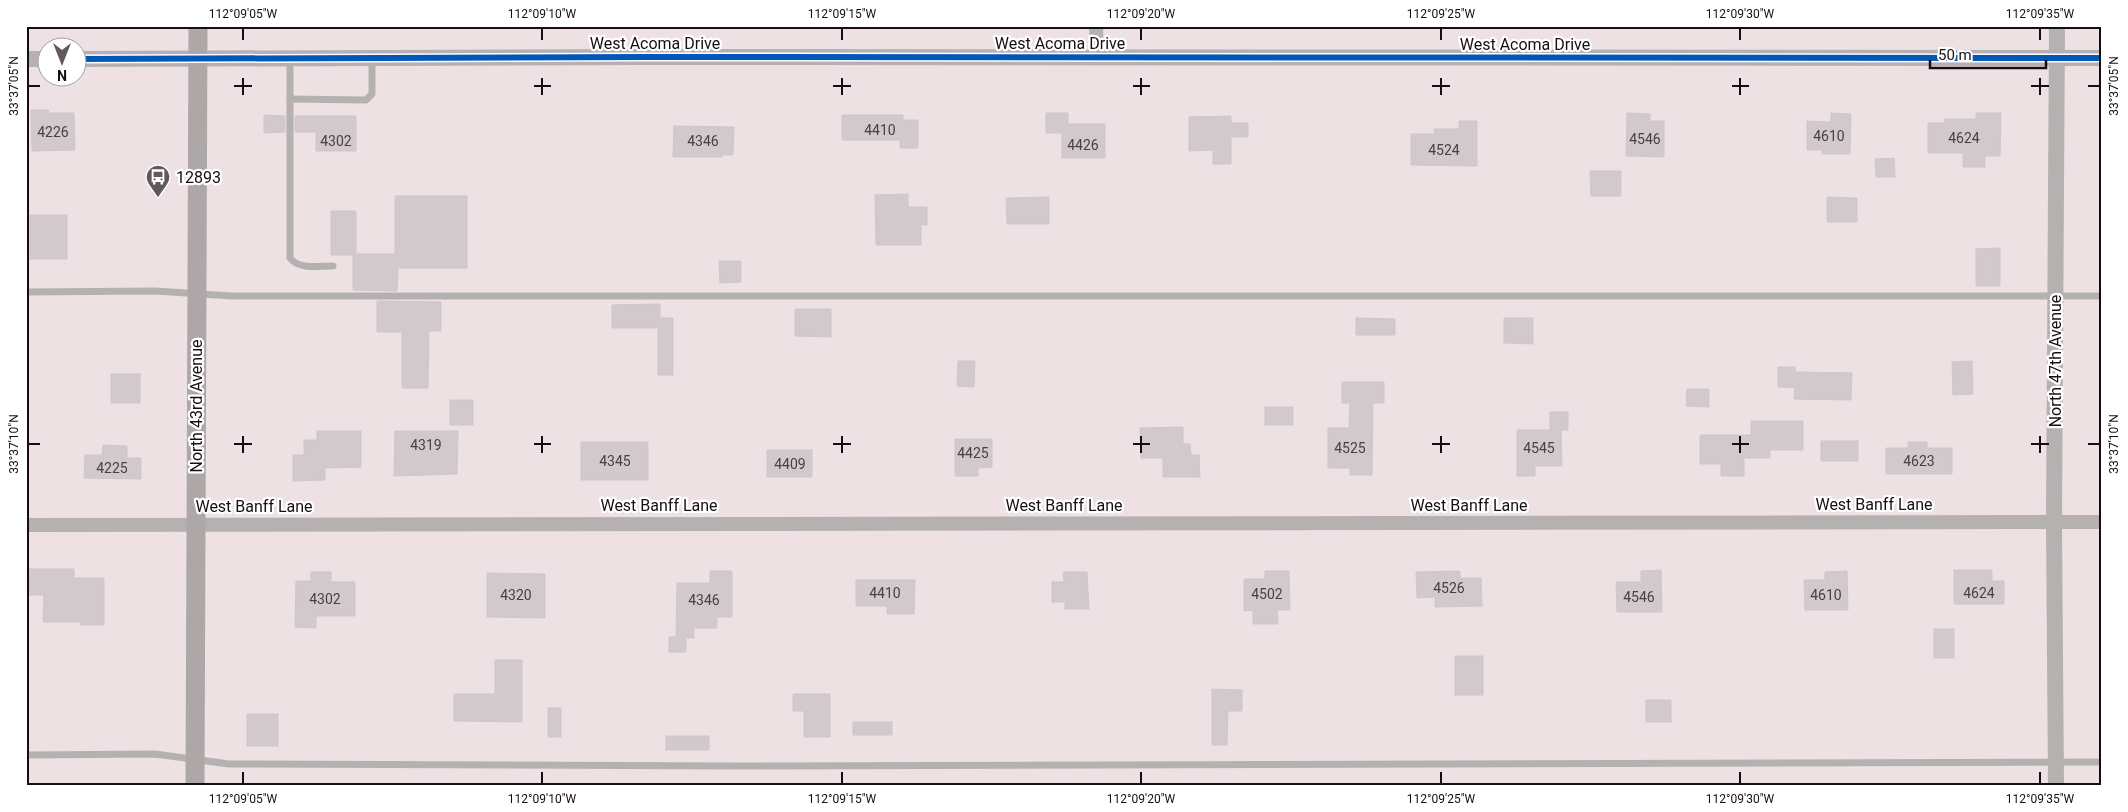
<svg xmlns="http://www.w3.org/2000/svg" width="2128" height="812" font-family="Roboto,sans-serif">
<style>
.building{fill:#d2c9cc;stroke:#cfc6ca}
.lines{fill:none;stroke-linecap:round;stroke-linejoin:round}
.service{stroke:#b6b1b1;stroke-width:7}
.minor{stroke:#b6b1b1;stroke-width:14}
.tertiary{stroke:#b6b1b1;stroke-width:16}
.secondary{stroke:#ada7a8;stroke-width:19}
.cycleway-casing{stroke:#fff;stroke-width:9}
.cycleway{stroke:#0057b8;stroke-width:6}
.ticks{fill:none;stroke:#160e10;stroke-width:2}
.labels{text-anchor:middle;stroke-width:4.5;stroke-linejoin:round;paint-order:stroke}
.number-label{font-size:14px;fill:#484042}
.street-label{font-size:16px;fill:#160e10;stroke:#fff}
.poi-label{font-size:16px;fill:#160e10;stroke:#fff;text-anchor:start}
.neatline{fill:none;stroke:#160e10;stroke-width:2}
.ticks-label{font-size:12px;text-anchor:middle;fill:#160e10}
</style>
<rect width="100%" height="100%" fill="#eee1e4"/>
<g class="building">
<polygon points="31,110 48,110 49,113 74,113 75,150 32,151"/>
<polygon points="1046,113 1068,113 1068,124 1105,124 1105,158 1062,158 1062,133 1046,133"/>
<polygon points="1627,113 1650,114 1650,121 1664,121 1664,157 1626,156"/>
<polygon points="1831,113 1851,114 1850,154 1822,154 1822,150 1807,150 1807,121 1831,122"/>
<polygon points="1976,113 2001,113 2000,156 1985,156 1985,167 1963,167 1963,153 1928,153 1928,123 1945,123 1945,119 1976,119"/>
<polygon points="264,115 285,116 285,132 264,133"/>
<polygon points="842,115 903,115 903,120 918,120 918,148 900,148 900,140 842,140"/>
<polygon points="295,116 356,116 356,151 316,151 316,132 295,132"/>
<polygon points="1231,116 1231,123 1248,123 1248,137 1231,137 1231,164 1213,164 1213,150 1189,151 1189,117"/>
<polygon points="1459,121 1477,121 1477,166 1411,165 1411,134 1434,134 1434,129 1459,129"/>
<polygon points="674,126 734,127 733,155 722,155 722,157 673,157"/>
<polygon points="1894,158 1895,177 1876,177 1875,159"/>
<polygon points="1590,171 1621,171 1621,196 1591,196"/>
<polygon points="908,194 908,207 927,207 927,225 921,225 921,245 876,245 875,195"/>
<polygon points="395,196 467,196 467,268 398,268 397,291 353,290 353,255 331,255 331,211 356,211 356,254 395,254"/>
<polygon points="1049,197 1049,224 1007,224 1006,198"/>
<polygon points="1827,197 1857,198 1857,222 1827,222"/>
<rect x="30" y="215" width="37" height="44"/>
<polygon points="2000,248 2000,286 1976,286 1976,249"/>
<polygon points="719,261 741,261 741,282 720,283"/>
<polygon points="377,301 441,302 441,331 429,331 428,388 402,388 402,332 377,332"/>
<polygon points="660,304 660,318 673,318 673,375 658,375 658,328 612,328 612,305"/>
<polygon points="795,309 831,309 831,337 795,336"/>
<polygon points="1356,318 1395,319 1395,335 1356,335"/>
<polygon points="1504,318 1533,318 1533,344 1504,343"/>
<polygon points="958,361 975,361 974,387 957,386"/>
<polygon points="1972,361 1973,394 1953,395 1952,362"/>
<polygon points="1778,367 1795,367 1795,372 1852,373 1851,400 1794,399 1795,388 1778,387"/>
<rect x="111" y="374" width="29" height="29"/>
<polygon points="1342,382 1384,382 1384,403 1373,403 1372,475 1350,475 1350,468 1328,468 1328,428 1349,428 1350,403 1342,403"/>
<polygon points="1687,389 1709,389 1709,407 1686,406"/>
<rect x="450" y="400" width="23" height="25"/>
<rect x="1265" y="407" width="28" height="18"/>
<polygon points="1550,412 1568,412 1568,430 1561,430 1562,466 1535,466 1535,476 1517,476 1517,430 1550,430"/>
<polygon points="1751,421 1803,421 1803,450 1770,450 1770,458 1744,458 1744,476 1721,476 1721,464 1700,464 1700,435 1751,435"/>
<polygon points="1183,427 1183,444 1190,444 1191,455 1199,455 1200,477 1163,477 1163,458 1141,458 1140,428"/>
<polygon points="317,431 361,431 361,467 325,468 325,480 293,481 293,455 304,455 304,440 317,440"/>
<polygon points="395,431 458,431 457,474 394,476"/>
<polygon points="955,439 992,439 992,467 978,468 978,476 955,476"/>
<rect x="1821" y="441" width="37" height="20"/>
<rect x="581" y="442" width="67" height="38"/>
<polygon points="1908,442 1927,442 1927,448 1952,448 1952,474 1886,474 1886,448 1908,448"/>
<polygon points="103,445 127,446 127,458 141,458 141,479 84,478 85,455 102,455"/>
<rect x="767" y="450" width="45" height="27"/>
<polygon points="26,569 74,569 74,578 104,578 104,625 81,625 81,622 43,622 44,595 26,595"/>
<polygon points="1661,570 1662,612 1617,612 1616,582 1641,582 1641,571"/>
<polygon points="1954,570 1992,570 1992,581 2004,581 2004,604 1954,604"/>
<polygon points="710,571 732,571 732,617 717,617 717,628 694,628 694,638 686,638 686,652 669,652 669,637 676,637 677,583 710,583"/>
<polygon points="1265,571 1289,571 1290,610 1277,610 1278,624 1253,624 1253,610 1244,611 1244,579 1265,579"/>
<polygon points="1460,571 1460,578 1481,578 1482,606 1435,607 1435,597 1417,598 1416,572"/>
<polygon points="1847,571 1848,610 1805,610 1804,580 1825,580 1825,572"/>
<polygon points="311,572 331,572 331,582 355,582 355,616 316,616 316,628 295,627 296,581 311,581"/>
<polygon points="1063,572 1087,572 1089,609 1065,609 1065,602 1052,602 1052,582 1064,582"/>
<polygon points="487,573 545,574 545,618 487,617"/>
<polygon points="856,580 915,580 914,614 887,614 887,606 856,606"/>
<rect x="1934" y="629" width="20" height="29"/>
<rect x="1455" y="656" width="28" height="39"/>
<polygon points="495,660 522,660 522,722 454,721 454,694 495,694"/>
<polygon points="1212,689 1242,690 1242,711 1228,711 1227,745 1212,745"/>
<polygon points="793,694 830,694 830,737 804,737 804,711 793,711"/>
<rect x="1646" y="700" width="25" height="22"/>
<rect x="548" y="708" width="13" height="29"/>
<rect x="247" y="714" width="31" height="32"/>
<rect x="853" y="722" width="39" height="13"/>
<rect x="666" y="736" width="43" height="14"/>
</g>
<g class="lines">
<g class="service">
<path d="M290,57V258C299,270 319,266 333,266"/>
<polyline points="290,99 366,100 372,94 372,57"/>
<polyline points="26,292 155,291 232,296 2102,296"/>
<polyline points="26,755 155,754 229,764 735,766 2102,762"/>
</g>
<g class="minor">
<polyline points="1096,26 1097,57"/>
<polyline points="26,525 2102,522"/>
</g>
<g class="tertiary">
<polyline points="26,59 48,59"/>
<polyline points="78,59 646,57 2102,58"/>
<polyline points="2056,786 2054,522 2057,26"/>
</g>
<polyline class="secondary" points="195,786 198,26"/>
<defs>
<polyline id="cycleway" points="78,59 646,57 2102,58"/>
</defs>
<use href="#cycleway" class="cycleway-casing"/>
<use href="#cycleway" class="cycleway"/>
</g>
<path class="ticks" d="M243,28V40M542,28V40M842,28V40M1141,28V40M1441,28V40M1740,28V40M2040,28V40M243,78V95M542,78V95M842,78V95M1141,78V95M1441,78V95M1740,78V95M2040,78V95M28,86H40M234,86H252M534,86H551M833,86H851M1133,86H1150M1432,86H1450M1732,86H1749M2031,86H2049M2088,86H2100M243,436V453M542,436V453M842,436V453M1141,436V453M1441,436V453M1740,436V453M2040,436V453M28,444H40M234,444H252M534,444H551M833,444H851M1133,444H1150M1432,444H1450M1732,444H1749M2031,444H2049M2088,444H2100M243,772V784M542,772V784M842,772V784M1141,772V784M1441,772V784M1740,772V784M2040,772V784"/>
<defs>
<symbol id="bus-pin" viewBox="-11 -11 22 30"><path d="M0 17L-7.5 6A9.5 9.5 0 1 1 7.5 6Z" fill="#62585a" stroke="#fff"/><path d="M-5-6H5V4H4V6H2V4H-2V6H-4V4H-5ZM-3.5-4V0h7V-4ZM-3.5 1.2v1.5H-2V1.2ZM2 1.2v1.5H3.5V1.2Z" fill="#fff"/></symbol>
</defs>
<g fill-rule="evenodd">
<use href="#bus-pin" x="144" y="163" width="28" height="38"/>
</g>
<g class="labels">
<g class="number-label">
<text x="880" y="135">4410</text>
<text x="53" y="137">4226</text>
<text x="1829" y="141">4610</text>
<text x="1964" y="143">4624</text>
<text x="1645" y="144">4546</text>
<text x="336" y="146">4302</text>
<text x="703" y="146">4346</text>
<text x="1083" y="150">4426</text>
<text x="1444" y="155">4524</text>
<text x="426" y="450">4319</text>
<text x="1350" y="453">4525</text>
<text x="1539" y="453">4545</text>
<text x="973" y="458">4425</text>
<text x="615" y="466">4345</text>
<text x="1919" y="466">4623</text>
<text x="790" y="469">4409</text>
<text x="112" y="473">4225</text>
<text x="1449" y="593">4526</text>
<text x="885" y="598">4410</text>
<text x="1979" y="598">4624</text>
<text x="1267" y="599">4502</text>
<text x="516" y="600">4320</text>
<text x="1826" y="600">4610</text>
<text x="1639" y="602">4546</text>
<text x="325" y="604">4302</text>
<text x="704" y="605">4346</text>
</g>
<g class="street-label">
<text x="655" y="49">West Acoma Drive</text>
<text x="1060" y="49">West Acoma Drive</text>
<text x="1525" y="50">West Acoma Drive</text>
<text transform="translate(2055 361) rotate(-90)" y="6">North 47th Avenue</text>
<text transform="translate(196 406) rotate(-90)" y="6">North 43rd Avenue</text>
<text x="1874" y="510">West Banff Lane</text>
<text x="659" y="511">West Banff Lane</text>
<text x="1064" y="511">West Banff Lane</text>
<text x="1469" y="511">West Banff Lane</text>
<text x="254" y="512">West Banff Lane</text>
</g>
<g class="poi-label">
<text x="176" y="183">12893</text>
</g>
</g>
<rect width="2128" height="812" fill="none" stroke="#ffffff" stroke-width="55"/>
<g transform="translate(62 62) rotate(180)"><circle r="24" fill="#ffffff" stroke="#a29f9f"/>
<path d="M0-4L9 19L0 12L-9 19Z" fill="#62585a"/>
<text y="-8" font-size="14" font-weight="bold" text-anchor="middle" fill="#160e10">N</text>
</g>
<path d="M1930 60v8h116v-8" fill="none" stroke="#160e10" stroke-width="2.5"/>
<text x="1938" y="60" font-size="15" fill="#160e10" stroke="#ffffff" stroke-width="4" paint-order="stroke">50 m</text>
<rect x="28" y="28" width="2072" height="756" class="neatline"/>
<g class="ticks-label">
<text x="243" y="18">112°09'05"W</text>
<text x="542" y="18">112°09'10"W</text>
<text x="842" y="18">112°09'15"W</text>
<text x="1141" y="18">112°09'20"W</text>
<text x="1441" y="18">112°09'25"W</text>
<text x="1740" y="18">112°09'30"W</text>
<text x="2040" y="18">112°09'35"W</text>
<text transform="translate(2114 86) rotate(-90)" y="4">33°37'05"N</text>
<text transform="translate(14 86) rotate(-90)" y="4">33°37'05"N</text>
<text transform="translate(2114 444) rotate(-90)" y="4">33°37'10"N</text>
<text transform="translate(14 444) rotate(-90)" y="4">33°37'10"N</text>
<text x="243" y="803">112°09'05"W</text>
<text x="542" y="803">112°09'10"W</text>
<text x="842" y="803">112°09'15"W</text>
<text x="1141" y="803">112°09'20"W</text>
<text x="1441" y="803">112°09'25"W</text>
<text x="1740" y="803">112°09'30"W</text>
<text x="2040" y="803">112°09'35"W</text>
</g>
</svg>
